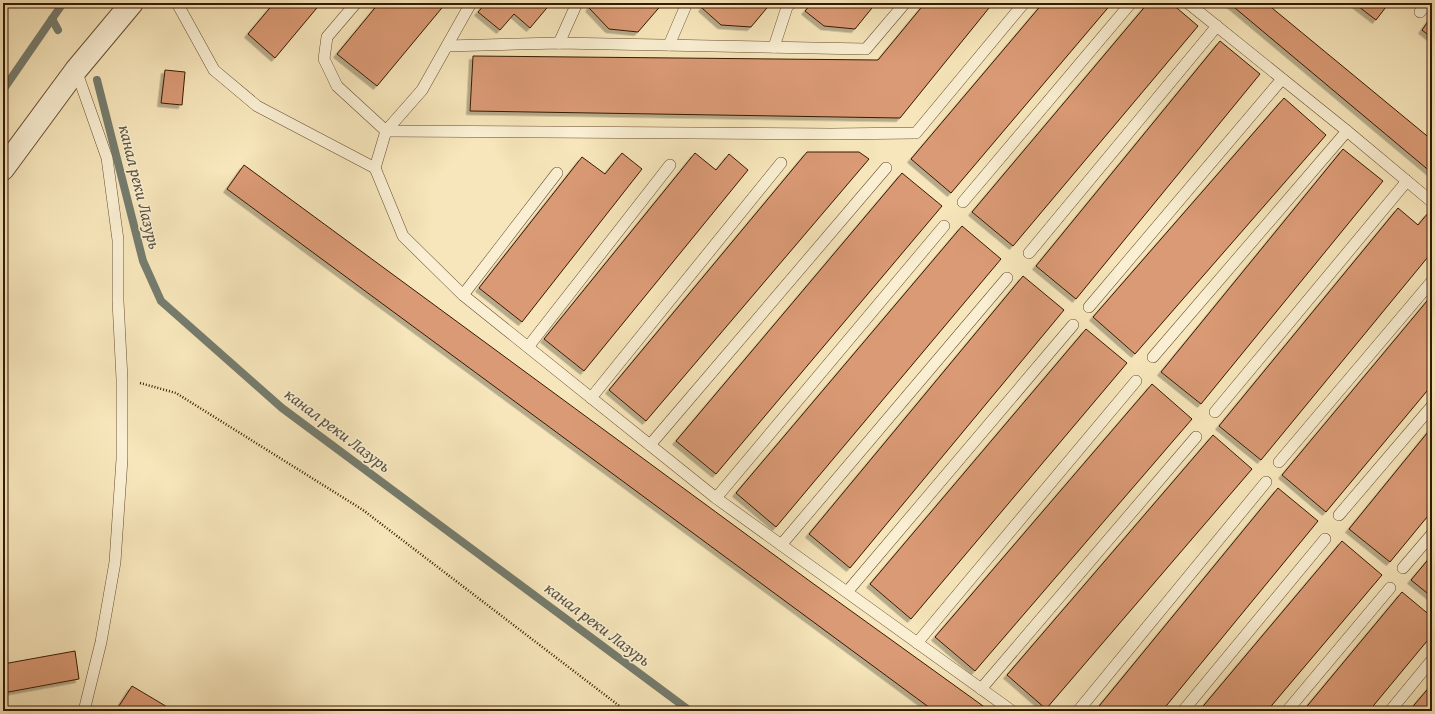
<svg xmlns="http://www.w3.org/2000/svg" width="1435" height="714" font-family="'Gentium Book Plus',serif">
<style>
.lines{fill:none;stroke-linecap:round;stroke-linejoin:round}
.stream{stroke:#757c6e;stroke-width:8}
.building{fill:#da9a74;stroke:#371a01;filter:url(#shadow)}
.service-casing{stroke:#674d30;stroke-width:12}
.minor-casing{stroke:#674d30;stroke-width:24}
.path{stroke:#371a01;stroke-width:2.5;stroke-dasharray:1 2;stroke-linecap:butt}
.service{stroke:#faefd3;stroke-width:11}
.minor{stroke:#faefd3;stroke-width:22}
.labels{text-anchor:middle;stroke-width:3;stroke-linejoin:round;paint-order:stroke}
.water-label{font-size:17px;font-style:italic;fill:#5b5341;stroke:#faefd3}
</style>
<defs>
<filter id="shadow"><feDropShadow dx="-3.5" dy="3.5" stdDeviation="0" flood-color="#0004"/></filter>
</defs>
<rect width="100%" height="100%" fill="#f7e6bb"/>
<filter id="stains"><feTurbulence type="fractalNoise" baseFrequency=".005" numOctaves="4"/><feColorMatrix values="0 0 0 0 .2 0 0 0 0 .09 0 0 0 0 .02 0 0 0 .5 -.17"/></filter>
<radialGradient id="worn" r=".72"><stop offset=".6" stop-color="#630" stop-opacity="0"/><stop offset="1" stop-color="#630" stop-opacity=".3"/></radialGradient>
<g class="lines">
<g class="stream">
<polyline points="52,19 58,30"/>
<polyline points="97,80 143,261 161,301 282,408 690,711"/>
<polyline points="3,90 63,3"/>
</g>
</g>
<g class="building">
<polygon points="274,3 321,3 275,58 248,34"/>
<polygon points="379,3 446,3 377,86 337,54"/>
<polygon points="486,3 551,3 530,28 514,14 500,30 478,12"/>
<polygon points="593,3 663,3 638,32 609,29 589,8"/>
<polygon points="706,3 771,3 751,27 721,25 702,8"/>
<polygon points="812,3 876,3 855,29 824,26 805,11"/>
<polygon points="925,3 993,3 900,118 470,111 473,56 878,60"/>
<polygon points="1043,3 1112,3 951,193 911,159"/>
<polygon points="1148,3 1171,3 1198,26 1013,246 972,212"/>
<polygon points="1229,3 1266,3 1432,140 1432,173"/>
<polygon points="1354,3 1389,3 1376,20"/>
<polygon points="1432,16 1432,38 1422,30"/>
<polygon points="1220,41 1260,74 1076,299 1036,266"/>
<polygon points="165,70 185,72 182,105 161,103"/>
<polygon points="1284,98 1326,135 1135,354 1093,317"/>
<polygon points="1343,149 1383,181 1201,404 1161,372"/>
<polygon points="807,152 859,152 869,159 646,421 609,390"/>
<polygon points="622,153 642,169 522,322 479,288 582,157 605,174"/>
<polygon points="695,153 716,170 729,154 748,170 584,371 544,339"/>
<polygon points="244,165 811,582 990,711 934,711 227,189"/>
<polygon points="902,173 942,206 716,474 676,441"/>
<polygon points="1398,208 1418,225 1428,213 1432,217 1432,252 1261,460 1219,426"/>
<polygon points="962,226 1001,259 776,527 736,493"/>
<polygon points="1023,276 1064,310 850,568 809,534"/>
<polygon points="1432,295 1432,385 1326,512 1282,475"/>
<polygon points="1086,329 1127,363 911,619 870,584"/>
<polygon points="1152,384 1192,419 975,671 935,637"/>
<polygon points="1432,427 1432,511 1390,562 1349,529"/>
<polygon points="1213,435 1252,469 1046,709 1007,675"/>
<polygon points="1278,488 1318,521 1162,711 1095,711"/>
<polygon points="1342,541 1382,575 1267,711 1199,711"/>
<polygon points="1432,555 1432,597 1411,580"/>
<polygon points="1402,592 1432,617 1432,635 1369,711 1303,711"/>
<polygon points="75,651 79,679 3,693 3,664"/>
<polygon points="1432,684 1432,711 1409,711"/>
<polygon points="132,686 174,711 126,711 119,706"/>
</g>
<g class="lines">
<defs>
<g id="service">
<polyline points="177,3 214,70 257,106 375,168 403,236 463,295 716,498 1012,711"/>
<polyline points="356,3 327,37 324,59 337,86 386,131 831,134 916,133 1024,3"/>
<polyline points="1188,3 1347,131 1432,202"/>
<polyline points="1420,12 1427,3"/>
<polyline points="559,43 577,3"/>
<polyline points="669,45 687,3"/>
<polyline points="447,46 559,43 866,49 905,3"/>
<polyline points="774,47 787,7 791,3"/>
<polyline points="76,70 107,158 118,240 118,301 122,379 122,459 115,562 101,642 84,711"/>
<polyline points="375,168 386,131 422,90 471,3"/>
<polyline points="963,202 1131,3"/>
<polyline points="1029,253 1217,26"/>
<polyline points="463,295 557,173"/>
<polyline points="1089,307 1282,79"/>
<polyline points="528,347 670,165"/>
<polyline points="1153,357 1347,131"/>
<polyline points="591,398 781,163"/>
<polyline points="1215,412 1407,181"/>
<polyline points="650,445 886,168"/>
<polyline points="1279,462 1432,281"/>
<polyline points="716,498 944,226"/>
<polyline points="1339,515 1432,406"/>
<polyline points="781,545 1007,278"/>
<polyline points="1403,568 1432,534"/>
<polyline points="847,592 1073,325"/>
<polyline points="917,643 1136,381"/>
<polyline points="981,689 1196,437"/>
<polyline points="1078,711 1266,482"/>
<polyline points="1183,711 1325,539"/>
<polyline points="1287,711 1390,588"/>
<polyline points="1390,711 1432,660"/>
</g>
<polyline id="minor" points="3,169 76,70 132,3"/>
</defs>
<use href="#service" class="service-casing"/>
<use href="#minor" class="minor-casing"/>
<polyline class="path" points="140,383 176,393 363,510 626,711"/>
<use href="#service" class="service"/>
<use href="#minor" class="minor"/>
</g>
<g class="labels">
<g class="water-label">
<text transform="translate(140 187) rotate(76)" y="6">канал реки Лазурь</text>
<text transform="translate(338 430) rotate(37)" y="6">канал реки Лазурь</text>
<text transform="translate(598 624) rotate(37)" y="6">канал реки Лазурь</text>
</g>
</g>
<rect width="1435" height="714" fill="none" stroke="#f7e6bb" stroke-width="16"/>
<rect x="4" y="4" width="1427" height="706" fill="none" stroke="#371a01" stroke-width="2"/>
<rect x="8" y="8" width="1419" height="698" fill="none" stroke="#371a01"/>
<rect width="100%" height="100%" filter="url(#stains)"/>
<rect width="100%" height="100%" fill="url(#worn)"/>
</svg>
